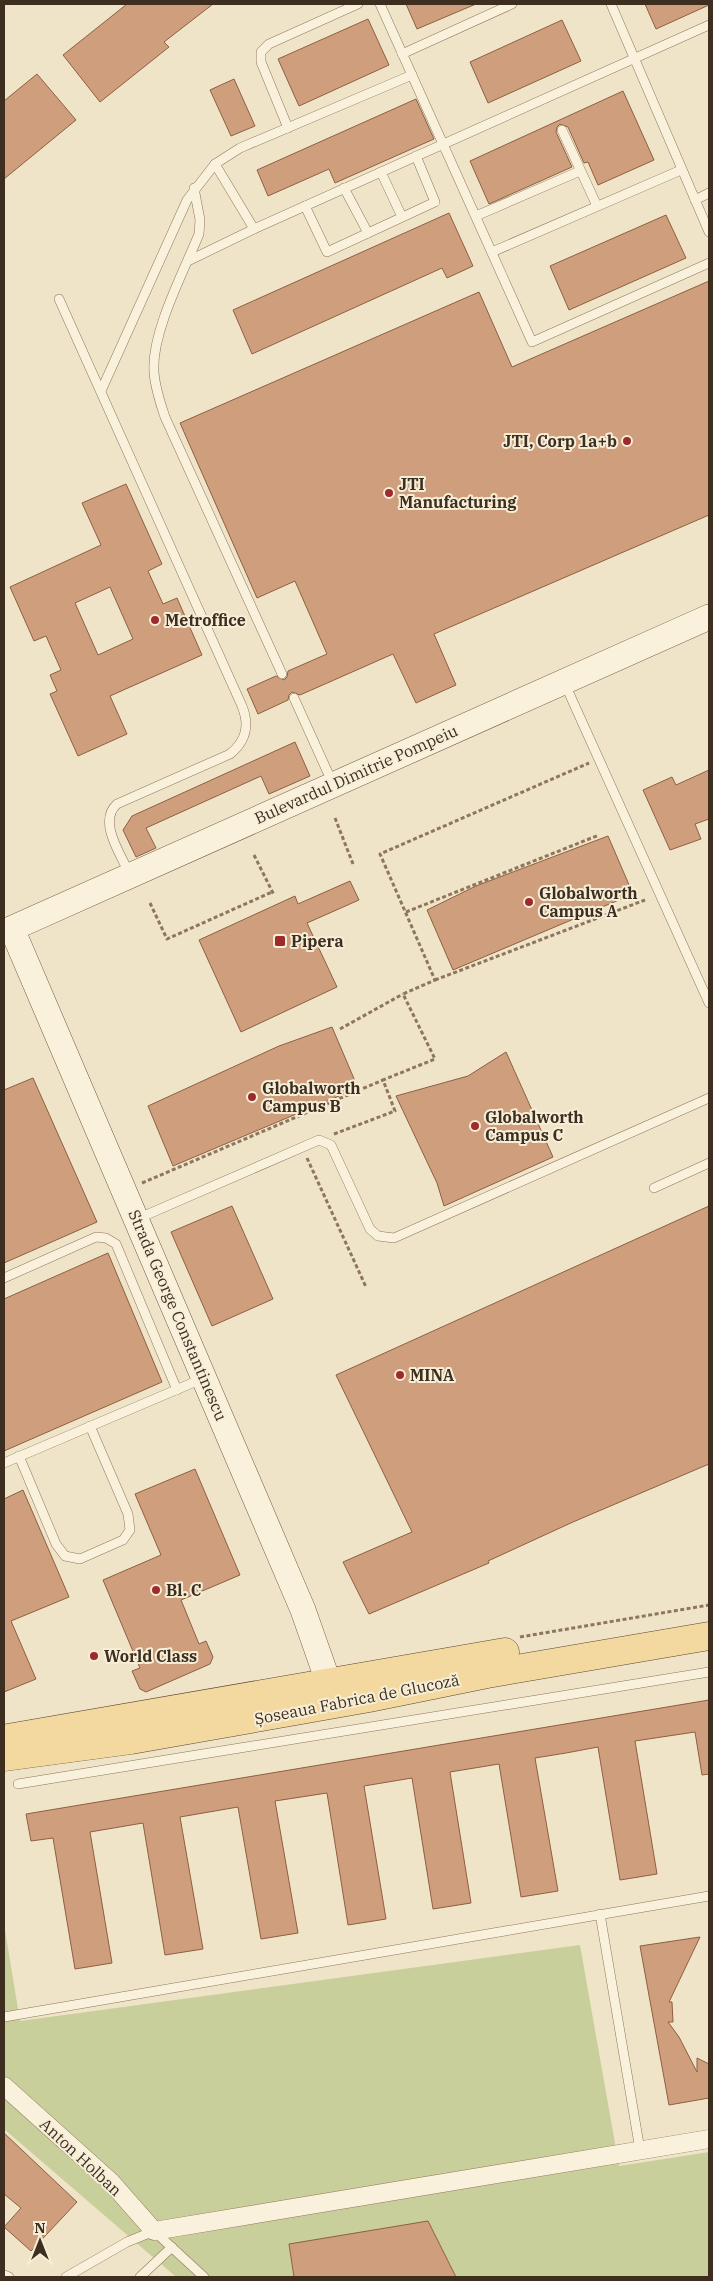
<svg xmlns="http://www.w3.org/2000/svg" width="713" height="2281" font-family="'IBM Plex Serif',serif">
<style>
.grass{fill:#c9cf9b}
.building{fill:#cf9f7d;stroke:#8d5f41;fill-rule:evenodd}
.lines{fill:none;stroke-linecap:round;stroke-linejoin:round}
.lane-casing{stroke:#8d765c;stroke-width:10}
.street-casing{stroke:#8d765c;stroke-width:19}
.secondary-casing{stroke:#6f573f;stroke-width:26}
.primary-casing{stroke:#5b4430;stroke-width:29}
.path{stroke:#8d765c;stroke-width:3;stroke-dasharray:4 2.5;stroke-linecap:butt}
.lane{stroke:#faf1dc;stroke-width:9}
.street{stroke:#faf1dc;stroke-width:18}
.secondary{stroke:#faf1dc;stroke-width:25}
.primary{stroke:#f3d9a0;stroke-width:28}
.poi-dot{fill:#9e2a2b;stroke:#f7eed8;stroke-width:2}
.labels{text-anchor:middle;stroke-width:4;stroke-linejoin:round;paint-order:stroke}
.poi-label{font-size:16px;font-weight:bold;fill:#3d2e20;stroke:#f7eed8;text-anchor:start}
.street-label{font-size:16px;fill:#3d2e20;stroke:#f7eed8}
</style>
<rect width="100%" height="100%" fill="#f0e4c8"/>
<polygon class="grass" points="4,1924 20,2021 580,1945 619,2166 709,2152 709,2277 176,2277 4,2129"/>
<g class="building">
<polygon points="127,4 213,4 164,42 169,47 100,102 63,55"/>
<polygon points="406,4 476,4 417,29"/>
<polygon points="645,4 709,4 709,5 656,29"/>
<polygon points="368,19 389,65 299,106 278,59"/>
<polygon points="562,20 581,61 488,103 470,62"/>
<polygon points="37,74 76,120 4,179 4,101"/>
<polygon points="234,79 255,126 231,136 210,90"/>
<polygon points="623,91 654,160 598,185 588,162 584,163 568,127 560,124 557,127 556,132 572,167 489,204 470,161"/>
<polygon points="416,99 434,139 335,183 329,169 268,196 257,170"/>
<polygon points="449,213 473,266 447,278 442,268 252,354 233,310"/>
<polygon points="666,215 686,258 569,310 550,266"/>
<polygon points="709,281 709,515 434,634 456,685 416,703 393,654 300,695 292,692 289,695 288,700 258,714 247,689 276,676 284,680 287,677 288,671 327,654 295,581 257,598 180,423 479,292 512,367"/>
<path d="M126,484L162,564L148,571L163,604L177,598L202,655L110,696L127,734L78,756L50,694L57,691L50,675L61,670L46,636L34,641L10,587L101,545L82,503ZM110,587L133,639L98,655L75,603Z"/>
<polygon points="295,742 310,776 269,794 261,776 146,828 156,848 136,857 123,830 132,816"/>
<polygon points="709,770 709,819 695,824 701,839 670,850 643,790 672,777 676,785"/>
<polygon points="608,836 633,894 453,970 427,910 476,886"/>
<polygon points="350,881 359,900 307,923 337,987 241,1032 199,940 295,896 298,904"/>
<polygon points="332,1027 358,1088 173,1166 148,1106 279,1046"/>
<polygon points="506,1052 553,1157 444,1206 437,1183 396,1096 468,1076"/>
<polygon points="33,1078 97,1222 4,1263 4,1090"/>
<polygon points="232,1206 273,1299 212,1326 171,1232"/>
<polygon points="709,1206 709,1464 573,1522 488,1561 489,1563 369,1614 343,1562 412,1532 336,1375"/>
<polygon points="108,1253 162,1382 4,1451 4,1299"/>
<polygon points="195,1469 240,1575 181,1600 199,1644 206,1641 213,1657 210,1664 146,1692 140,1689 132,1671 140,1668 103,1580 161,1555 135,1494"/>
<polygon points="23,1490 69,1597 11,1621 36,1679 4,1692 4,1499"/>
<polygon points="709,1700 709,1774 702,1775 695,1732 635,1741 657,1874 620,1880 598,1747 566,1753 535,1758 558,1891 521,1897 499,1764 450,1772 471,1903 433,1909 412,1778 364,1786 386,1919 348,1925 327,1793 275,1801 298,1933 261,1939 238,1807 180,1817 203,1949 165,1955 143,1823 90,1832 112,1963 75,1969 53,1838 31,1841 26,1814"/>
<polygon points="700,1937 669,2002 672,2002 673,2022 668,2022 679,2037 697,2072 697,2058 709,2064 709,2098 669,2105 640,1946"/>
<polygon points="4,2133 77,2202 31,2251 4,2227 21,2208 4,2194"/>
<polygon points="428,2221 456,2277 294,2277 289,2244"/>
</g>
<g class="lines">
<defs>
<g id="lane">
<polyline points="380,4 532,342 709,263"/>
<polyline points="611,4 709,232"/>
<polyline points="402,54 512,4"/>
<polyline points="288,128 261,62 261,52 269,44 358,4"/>
<polyline points="562,130 597,206"/>
<polyline points="215,164 254,229"/>
<polyline points="381,172 402,217"/>
<path d="M194,188L200,220L199,234C184,271 151,333 154,372C155,388 160,402 165,417L282,674"/>
<polyline points="344,188 368,233"/>
<polyline points="695,200 709,193"/>
<polyline points="305,206 327,252 435,202 416,156"/>
<polyline points="476,216 580,171"/>
<polyline points="492,252 681,170"/>
<polyline points="188,261 254,229 709,25"/>
<path d="M59,299L242,706C250,726 246,741 230,754L117,804C97,822 122,856 130,875"/>
<polyline points="101,391 187,200 215,164 240,148 412,75"/>
<polyline points="564,682 709,1003"/>
<polyline points="294,698 333,784"/>
<polyline points="654,1188 709,1163"/>
<polyline points="137,1219 319,1140 331,1145 370,1229 378,1236 394,1238 709,1098"/>
<polyline points="4,1278 96,1237 106,1238 116,1244 177,1390"/>
<polyline points="19,1456 56,1544 65,1556 80,1559 123,1540 130,1530 128,1514 90,1426"/>
<polyline points="4,1463 204,1378"/>
<polyline points="18,1784 709,1672"/>
<polyline points="600,1914 640,2150"/>
<polyline points="4,2017 709,1896"/>
<polyline points="4,2275 9,2277"/>
<polyline points="66,2277 127,2242 154,2231 204,2277"/>
<polyline points="140,2277 172,2247"/>
</g>
<polyline id="street" points="4,2086 111,2182 154,2231 709,2139"/>
<g id="secondary">
<polyline points="12,929 303,1610 335,1701"/>
<polyline points="4,932 709,617"/>
</g>
<g id="primary">
<polyline points="8,1738 505,1652"/>
<polyline points="4,1757 131,1740 369,1698 487,1674 709,1636"/>
</g>
</defs>
<use href="#lane" class="lane-casing"/>
<use href="#street" class="street-casing"/>
<use href="#secondary" class="secondary-casing"/>
<use href="#primary" class="primary-casing"/>
<g class="path">
<polyline points="335,818 353,864"/>
<polyline points="254,855 274,895"/>
<polyline points="150,903 167,939 272,892"/>
<polyline points="406,912 599,835"/>
<polyline points="435,980 645,900"/>
<polyline points="340,1029 403,994"/>
<polyline points="334,1134 395,1111 383,1080 435,1059 403,994 435,980 380,854 589,763"/>
<polyline points="307,1158 366,1287"/>
<polyline points="142,1183 383,1080"/>
<polyline points="520,1637 709,1605"/>
</g>
<use href="#lane" class="lane"/>
<use href="#street" class="street"/>
<use href="#secondary" class="secondary"/>
<use href="#primary" class="primary"/>
</g>
<g class="poi-dot">
<circle cx="627" cy="441" r="5"/>
<circle cx="389" cy="493" r="5"/>
<circle cx="155" cy="620" r="5"/>
<circle cx="529" cy="902" r="5"/>
<rect x="274" y="935" width="12" height="12" rx="2.5"/>
<circle cx="252" cy="1097" r="5"/>
<circle cx="475" cy="1126" r="5"/>
<circle cx="400" cy="1375" r="5"/>
<circle cx="156" cy="1590" r="5"/>
<circle cx="94" cy="1656" r="5"/>
</g>
<g class="labels">
<g class="poi-label">
<text x="617" y="447" text-anchor="end">JTI, Corp 1a+b</text>
<text x="399" y="490">JTI<tspan x="399" dy="18">Manufacturing</tspan></text>
<text x="165" y="626">Metroffice</text>
<text x="539" y="899">Globalworth<tspan x="539" dy="18">Campus A</tspan></text>
<text x="291" y="947">Pipera</text>
<text x="262" y="1094">Globalworth<tspan x="262" dy="18">Campus B</tspan></text>
<text x="485" y="1123">Globalworth<tspan x="485" dy="18">Campus C</tspan></text>
<text x="410" y="1381">MINA</text>
<text x="166" y="1596">Bl. C</text>
<text x="104" y="1662">World Class</text>
</g>
<g class="street-label">
<text transform="translate(356 774) rotate(-24)" y="6">Bulevardul Dimitrie Pompeiu</text>
<text transform="translate(178 1315) rotate(67)" y="6">Strada George Constantinescu</text>
<text transform="translate(357 1699) rotate(-11)" y="6">Șoseaua Fabrica de Glucoză</text>
<text transform="translate(81 2157) rotate(43)" y="6">Anton Holban</text>
</g>
</g>
<rect width="713" height="2281" fill="none" stroke="#3d2e20" stroke-width="10"/>
<g transform="translate(40 2241)" stroke="#f7eed8" stroke-width="4" paint-order="stroke">
<path d="M0-4L9 19L0 12L-9 19Z" fill="#3d2e20"/>
<text y="-8" font-size="14" font-weight="bold" text-anchor="middle" fill="#3d2e20">N</text>
</g>
</svg>
